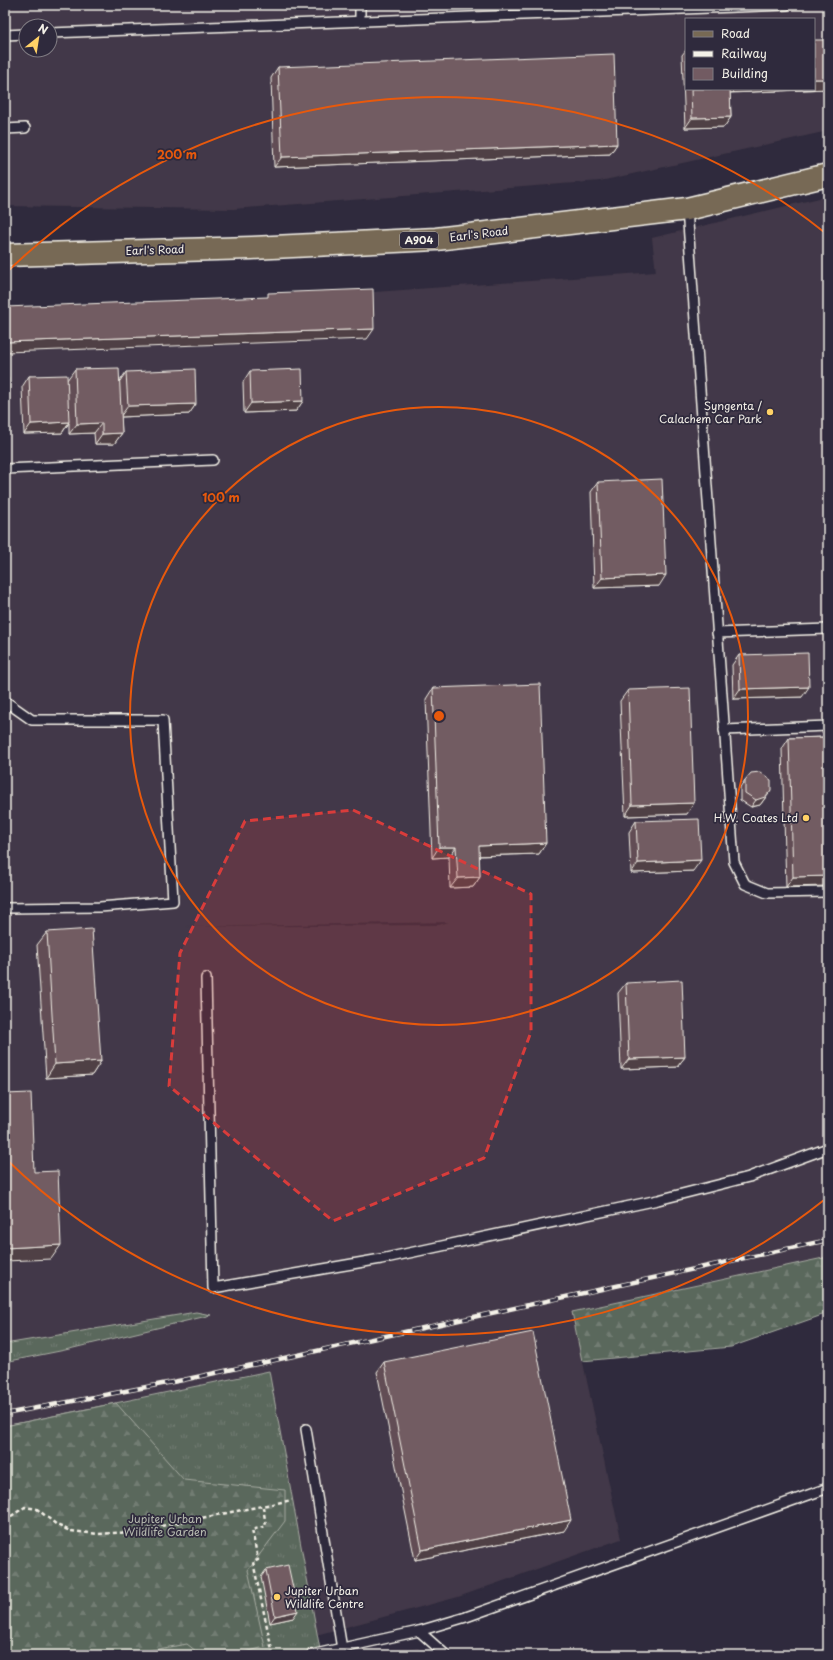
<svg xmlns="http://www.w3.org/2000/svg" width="833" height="1660" font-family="'Playpen Sans',sans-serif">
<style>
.built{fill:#433948;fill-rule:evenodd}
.grass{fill:url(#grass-tufts);stroke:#a7aca2}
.forest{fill:url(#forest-firs);stroke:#a7aca2}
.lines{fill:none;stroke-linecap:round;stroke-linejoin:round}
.lane-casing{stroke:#f4f1e8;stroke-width:12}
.primary-casing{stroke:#f4f1e8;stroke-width:25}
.path{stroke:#f4f1e8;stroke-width:2.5;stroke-dasharray:4 3;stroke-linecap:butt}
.lane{stroke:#2f2a3d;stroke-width:9}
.primary{stroke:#776954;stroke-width:22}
.rail-casing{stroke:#f4f1e8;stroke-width:4.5}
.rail{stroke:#2f2a3d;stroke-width:3;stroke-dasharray:9;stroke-linecap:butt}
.wall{fill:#624e54;stroke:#f4f1e8}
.shaded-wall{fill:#504045;stroke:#f4f1e8}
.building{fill:#725b62;stroke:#f4f1e8}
.marked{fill:#d93c3b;fill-opacity:0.2;stroke:#d93c3b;stroke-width:3;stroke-dasharray:8 5;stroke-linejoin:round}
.ring{fill:none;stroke:#e8590c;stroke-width:2}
.poi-dot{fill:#ffd166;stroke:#2f2a3d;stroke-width:1.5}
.labels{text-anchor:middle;stroke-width:3.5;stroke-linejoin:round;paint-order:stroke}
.shield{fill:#2f2a3d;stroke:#b9b5b5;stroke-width:1}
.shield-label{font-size:10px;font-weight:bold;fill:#f4f1e8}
.street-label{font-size:11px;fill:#f4f1e8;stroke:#2f2a3d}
.poi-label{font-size:11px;fill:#f4f1e8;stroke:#2f2a3d;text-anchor:end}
.park-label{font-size:11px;fill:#b6bab0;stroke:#2f2a3d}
.centre{fill:#e8590c;stroke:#2f2a3d;stroke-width:2}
.ring-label{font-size:12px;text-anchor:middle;font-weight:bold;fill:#e8590c;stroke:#2f2a3d;stroke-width:3.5;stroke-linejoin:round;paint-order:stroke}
</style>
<defs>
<pattern id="grass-tufts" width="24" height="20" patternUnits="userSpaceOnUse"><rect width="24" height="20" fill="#5a675c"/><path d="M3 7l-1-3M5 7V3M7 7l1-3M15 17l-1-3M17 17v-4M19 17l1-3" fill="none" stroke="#727d73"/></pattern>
<pattern id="forest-firs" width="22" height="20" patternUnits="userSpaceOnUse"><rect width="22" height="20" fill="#5a675c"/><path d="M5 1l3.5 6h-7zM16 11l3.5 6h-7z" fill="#727d73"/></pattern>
</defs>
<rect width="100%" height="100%" fill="#2f2a3d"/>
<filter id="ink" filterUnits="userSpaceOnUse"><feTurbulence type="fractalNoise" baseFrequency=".025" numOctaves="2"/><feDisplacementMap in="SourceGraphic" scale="8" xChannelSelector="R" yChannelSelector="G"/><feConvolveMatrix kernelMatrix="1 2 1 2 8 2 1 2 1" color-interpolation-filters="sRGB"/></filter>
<g filter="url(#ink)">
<g class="built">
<path d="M5,5H828V131L600,181L233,209L5,206ZM686,19H814V89H686ZM26,26H50V50H26Z"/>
<path d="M828,196V1257L572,1312L621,1539L458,1597L316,1635L269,1371L5,1426V310L234,302L656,272L652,238ZM449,922L439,925L183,927Z"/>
<polygon points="418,1648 426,1655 384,1655"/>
</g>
<g class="grass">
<polygon points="196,1312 211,1315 65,1350 5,1362 5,1344"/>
<polygon points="269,1371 321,1655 5,1655 5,1426"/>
</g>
<g class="forest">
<polygon points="828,1257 828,1313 731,1347 582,1361 572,1312"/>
<polygon points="116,1403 184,1480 285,1490 285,1521 248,1570 265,1647 233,1655 201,1655 187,1644 123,1655 5,1655 5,1426"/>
</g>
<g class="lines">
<defs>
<g id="lane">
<polyline points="360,5 360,21"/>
<polyline points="50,33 787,5"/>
<polyline points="5,35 26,34"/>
<polyline points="5,129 25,128"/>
<polyline points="687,209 734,862 745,884 767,893 828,892"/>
<polyline points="5,469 213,460"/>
<polyline points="717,633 828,629"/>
<polyline points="5,701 32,720 163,720 173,901 100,907 5,908"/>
<polyline points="724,730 828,726"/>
<polyline points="206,978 213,1288 381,1259 658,1200 749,1177 828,1148"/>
<polyline points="306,1429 342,1649"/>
<polyline points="419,1631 446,1655"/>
<polyline points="311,1655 419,1631 466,1617 828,1488"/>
</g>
<polyline id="primary" points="5,255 252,248 436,239 687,209 828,175"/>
</defs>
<use href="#lane" class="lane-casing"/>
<use href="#primary" class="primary-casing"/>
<g class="path">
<polyline points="263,1507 266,1526 252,1530 258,1560 253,1562 273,1655"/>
<polyline points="5,1520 25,1507 37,1509 57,1525 70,1531 98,1534 131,1532 292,1500"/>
</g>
<use href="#lane" class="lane"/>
<use href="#primary" class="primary"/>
<defs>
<polyline id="rail" points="5,1414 183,1380 828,1240"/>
</defs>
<use href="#rail" class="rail-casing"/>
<use href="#rail" class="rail"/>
</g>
<g class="wall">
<polygon points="828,40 828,89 730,93 731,117 724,127 685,128 682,55 686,50 686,89 814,89"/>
<polygon points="278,67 617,144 610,154 274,167 271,78"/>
<polygon points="75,369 120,381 126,372 196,404 189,414 121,417 122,433 114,444 95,444 94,433 69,434 69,423 62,433 24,434 22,387 29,376 67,380"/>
<polygon points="250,371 303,401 296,411 244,413 243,382"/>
<polygon points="598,482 659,586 594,588 591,492"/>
<polygon points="739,655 802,697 733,699 732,665"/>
<polygon points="433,688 546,843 539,854 479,856 480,877 473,887 450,888 449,857 432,858 426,699"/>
<polygon points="628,690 687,814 625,816 620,701"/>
<polygon points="828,737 828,886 786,887 782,749 789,738"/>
<polygon points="745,780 766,797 760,805 751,807 740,800 740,787"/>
<polygon points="636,821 693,871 631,873 629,832"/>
<polygon points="47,932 101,1061 92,1075 46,1078 37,945"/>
<polygon points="626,983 685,1057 677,1067 621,1069 618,993"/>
<polygon points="384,1362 564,1531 415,1560 377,1372"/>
<polygon points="266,1570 293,1618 270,1623 261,1577"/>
</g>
<g class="shaded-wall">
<polygon points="48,5 91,5 47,7"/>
<polygon points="814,79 828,79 828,89 722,93 725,89 814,89"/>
<polygon points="731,117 724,127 685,128 692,118"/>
<polygon points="617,144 610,154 274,167 282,157"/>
<polygon points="374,329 367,339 5,352 5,342"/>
<polygon points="303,401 296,411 244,413 251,403"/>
<polygon points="196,404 189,414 120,417 128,406"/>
<polygon points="9,417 5,423 5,418"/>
<polygon points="69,422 62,433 24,434 31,424"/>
<polygon points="102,423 94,433 69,434 77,424"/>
<polygon points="122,433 114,444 95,444 102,434"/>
<polygon points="666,575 659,586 594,588 602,578"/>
<polygon points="809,687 802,697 733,699 740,689"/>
<polygon points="771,790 760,805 751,807 756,800"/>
<polygon points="694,803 687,814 625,816 632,805"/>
<polygon points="546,843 539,854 472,856 479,846"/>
<polygon points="439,847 456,847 449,857 432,858"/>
<polygon points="701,860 693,871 631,873 638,863"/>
<polygon points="828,876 828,886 786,887 793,877"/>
<polygon points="480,877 473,887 450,888 458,878"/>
<polygon points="685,1057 677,1067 621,1069 629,1059"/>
<polygon points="101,1061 92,1075 46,1078 55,1064"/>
<polygon points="61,1245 51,1259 5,1261 5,1248"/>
<polygon points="571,1520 564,1531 415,1560 422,1550"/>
<polygon points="298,1611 293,1618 270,1623 275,1616"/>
</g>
<g class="building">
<rect x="814" y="40" width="14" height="39"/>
<polygon points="614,54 617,144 282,157 278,67"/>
<polygon points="691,89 730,89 731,117 692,118"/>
<polygon points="373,289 374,329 5,342 5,307 268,297 268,293"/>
<polygon points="119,368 122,433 102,434 102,423 77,424 75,369"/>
<polygon points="195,369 196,404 128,406 126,372"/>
<polygon points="302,369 303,401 251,403 250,371"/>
<polygon points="67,375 69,422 31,424 29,376"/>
<polygon points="5,378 8,378 9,417 5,418"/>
<polygon points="662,479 666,575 602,578 598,482"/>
<polygon points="808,653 809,687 740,689 739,655"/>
<polygon points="540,684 546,843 479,846 480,877 458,878 456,847 439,847 433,688"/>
<polygon points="690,688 694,803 632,805 628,690"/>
<polygon points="828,737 828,876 793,877 789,738"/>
<polygon points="760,772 771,780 771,790 765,797 756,800 745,793 745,780 751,773"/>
<polygon points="699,819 701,860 638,863 636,821"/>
<polygon points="92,929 101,1061 55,1064 47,932"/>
<polygon points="682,980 685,1057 629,1059 626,983"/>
<polygon points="31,1093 34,1172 58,1171 61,1245 5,1248 5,1094"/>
<polygon points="533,1332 571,1520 422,1550 384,1362"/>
<polygon points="288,1565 298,1611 275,1616 266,1570"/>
</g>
</g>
<path class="marked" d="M353,810L531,894V1032L484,1158L333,1221L169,1086L180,953L245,821Z"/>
<g class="ring">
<circle cx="439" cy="716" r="309"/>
<path d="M824 1200A619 619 0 0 1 5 1158M5 274A619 619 0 0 1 824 232"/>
</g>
<g class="poi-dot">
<circle cx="770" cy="412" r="4"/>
<circle cx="806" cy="818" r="4"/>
<circle cx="277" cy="1597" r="4"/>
</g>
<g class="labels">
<rect class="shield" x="400" y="232" width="38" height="16" rx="3"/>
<g class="shield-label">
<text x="419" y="244">A904</text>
</g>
<g class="street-label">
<text transform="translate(479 234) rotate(-7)" y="4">Earl's Road</text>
<text transform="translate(155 250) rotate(-2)" y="4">Earl's Road</text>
</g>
<g class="poi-label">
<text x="762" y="410">Syngenta /<tspan x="762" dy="13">Calachem Car Park</tspan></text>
<text x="798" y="822">H.W. Coates Ltd</text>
<text x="285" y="1595" text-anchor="start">Jupiter Urban<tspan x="285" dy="13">Wildlife Centre</tspan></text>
</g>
<g class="park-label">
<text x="165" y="1523">Jupiter Urban<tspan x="165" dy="13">Wildlife Garden</tspan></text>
</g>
</g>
<circle cx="439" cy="716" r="6" class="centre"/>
<g class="ring-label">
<text x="177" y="159">200 m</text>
<text x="221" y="502">100 m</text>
</g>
<rect width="833" height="1660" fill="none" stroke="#2f2a3d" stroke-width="20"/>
<rect x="10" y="10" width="813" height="1640" fill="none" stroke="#f4f1e8" stroke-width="1.5" filter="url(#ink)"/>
<rect x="685" y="18" width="130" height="72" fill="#2f2a3d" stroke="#7e7a81"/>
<rect x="693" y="31" width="20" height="6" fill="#776954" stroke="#7e7a81"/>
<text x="721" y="38" font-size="12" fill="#f4f1e8">Road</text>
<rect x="693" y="51" width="20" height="6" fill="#f4f1e8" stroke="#7e7a81"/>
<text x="721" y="58" font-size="12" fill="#f4f1e8">Railway</text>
<rect x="693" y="68" width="20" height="12" fill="#725b62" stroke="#7e7a81"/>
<text x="721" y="78" font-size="12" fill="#f4f1e8">Building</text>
<g transform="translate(38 38) rotate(30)"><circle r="19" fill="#2f2a3d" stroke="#7e7a81"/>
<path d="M0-3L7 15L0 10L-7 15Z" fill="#ffd166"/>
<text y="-6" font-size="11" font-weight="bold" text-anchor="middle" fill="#f4f1e8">N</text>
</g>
</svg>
